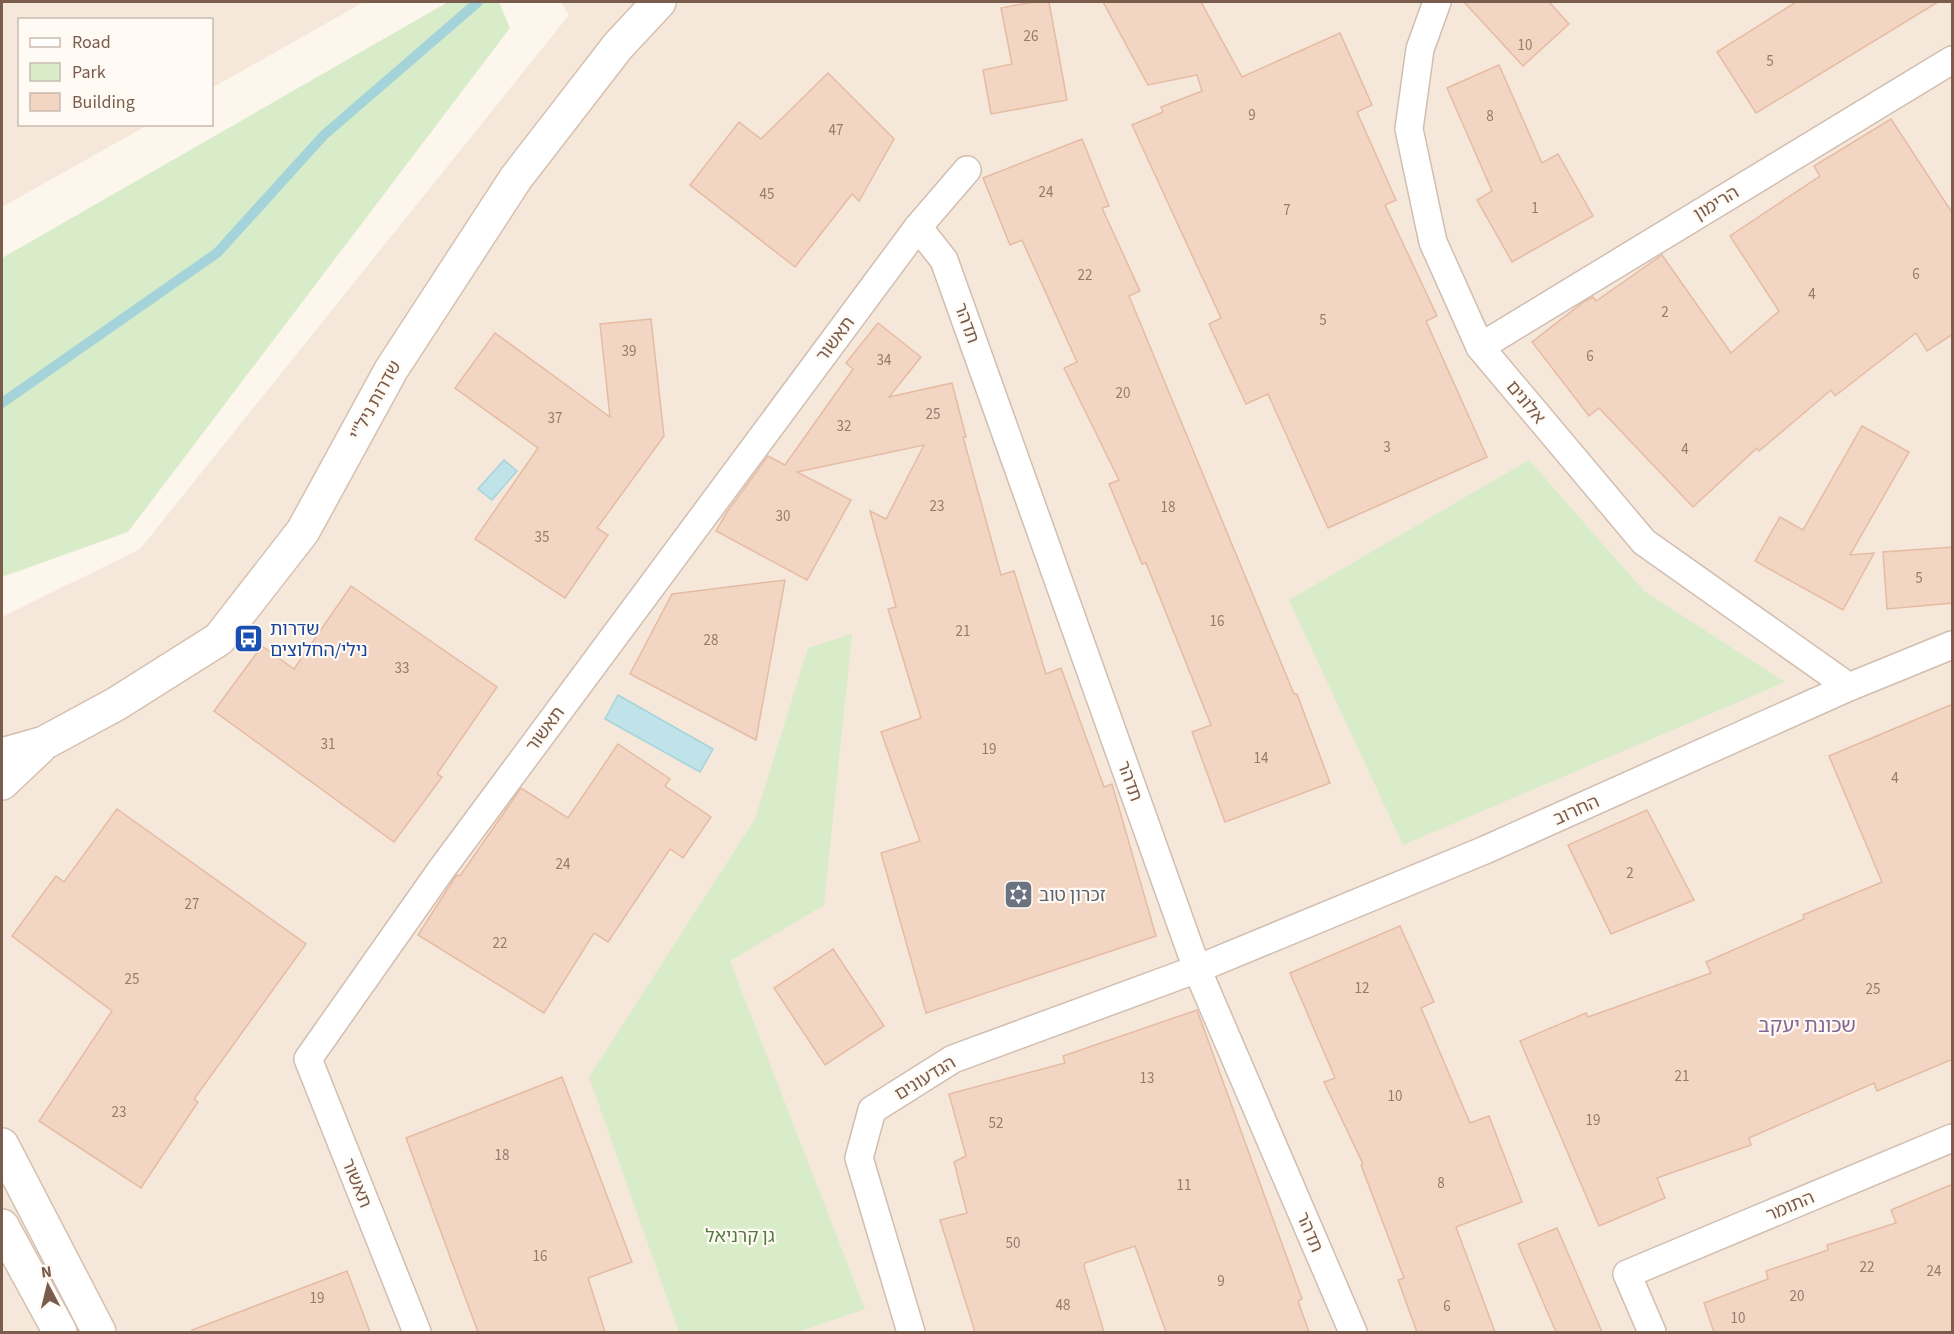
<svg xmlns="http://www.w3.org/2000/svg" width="1954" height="1334" font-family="'Source Sans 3','Noto Sans Hebrew',sans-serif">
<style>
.residential{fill:#f5e8da}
.green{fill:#d8ecc9}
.water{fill:#bfe3e8;stroke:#a5d3da;stroke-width:1.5}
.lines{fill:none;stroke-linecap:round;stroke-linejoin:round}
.stream{stroke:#a5d3da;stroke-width:10}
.building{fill:#f3d5c3;stroke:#e6bba3;stroke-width:1.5}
.street-casing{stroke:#d1beb0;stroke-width:30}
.secondary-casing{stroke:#d6c0b0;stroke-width:36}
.street{stroke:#fff;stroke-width:27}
.secondary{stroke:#fff;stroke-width:33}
.labels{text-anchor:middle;stroke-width:4.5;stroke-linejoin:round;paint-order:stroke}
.number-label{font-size:15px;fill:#987a6a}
.street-label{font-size:18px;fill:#7a5c4d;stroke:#fffaf3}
.transit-label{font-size:18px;fill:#164399;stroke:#fffaf3;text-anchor:start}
.worship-label{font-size:18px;fill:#5b616d;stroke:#fffaf3;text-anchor:start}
.park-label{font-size:18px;fill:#537a41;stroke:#fffaf3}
.neighbourhood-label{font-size:20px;fill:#846695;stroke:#fffaf3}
</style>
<rect width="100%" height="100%" fill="#fdf6ec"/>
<g class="residential">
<polygon points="2,2 364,2 212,88 212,20 20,20 20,124 148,125 2,207"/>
<polygon points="561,2 1952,2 1952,1332 2,1332 2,617 140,549 569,15"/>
</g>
<g class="green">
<polygon points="448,2 499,2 510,28 128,532 2,577 2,258"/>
<polygon points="1529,460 1644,591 1785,682 1403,845 1289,600"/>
<polygon points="852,634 824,905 730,961 865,1309 798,1332 679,1332 589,1077 755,819 808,648"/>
</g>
<g class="water">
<polygon points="504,460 517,471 492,500 478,489"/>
<polygon points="618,695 713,749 700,772 605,719"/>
</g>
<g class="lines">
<polyline class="stream" points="2,403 217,253 324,135 478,2"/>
</g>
<g class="building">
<polygon points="1033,2 1049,2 1067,100 991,114 983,70 1012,64 1001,8"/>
<polygon points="1103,2 1201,2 1242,77 1340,33 1372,105 1357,112 1396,200 1385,205 1437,316 1426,321 1487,457 1328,528 1268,394 1246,404 1209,324 1221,318 1132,125 1163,112 1161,107 1202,91 1197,75 1148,85"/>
<polygon points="1464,2 1549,2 1569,24 1523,66"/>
<polygon points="1796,2 1938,2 1756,113 1717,52"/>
<polygon points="1499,65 1542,163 1558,154 1593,216 1512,262 1477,200 1492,191 1447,88"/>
<polygon points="828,73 894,139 859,201 852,194 795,267 690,185 739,122 761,139"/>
<polygon points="1891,119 1953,214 1953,334 1927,351 1916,333 1835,396 1831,390 1759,451 1757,448 1693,507 1599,408 1589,416 1532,342 1585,301 1593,297 1596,301 1662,255 1731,353 1779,311 1730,236 1820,176 1814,166"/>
<polygon points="1082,139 1109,206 1102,208 1140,291 1129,296 1294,694 1297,694 1330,783 1225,822 1192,732 1211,725 1146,563 1142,564 1109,484 1119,480 1064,368 1077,362 1022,240 1010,245 983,178"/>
<polygon points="651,319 664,436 597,528 608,535 565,598 475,539 538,448 455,388 495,333 610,417 600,324"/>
<polygon points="878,323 921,357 889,397 952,383 966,437 963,437 1001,575 1014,571 1046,674 1061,668 1104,787 1112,784 1156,936 926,1013 881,853 920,841 881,732 921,718 888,609 896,607 870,511 886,519 924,445 797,472 851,500 807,580 716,531 727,512 768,456 785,465 853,369 846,363"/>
<polygon points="1862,426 1909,452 1850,555 1874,553 1843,610 1755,561 1780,517 1803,530"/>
<polygon points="1953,547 1953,603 1887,609 1883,552"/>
<polygon points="785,580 756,740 630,674 672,594"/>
<polygon points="351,586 497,687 437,774 442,777 394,842 214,711 262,646 294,669"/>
<polygon points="1953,704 1953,1059 1877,1091 1874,1083 1749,1138 1751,1145 1657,1178 1665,1198 1599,1226 1520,1041 1586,1013 1588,1017 1711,973 1706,962 1804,919 1803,915 1882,882 1829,756"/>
<polygon points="618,744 670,779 665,786 711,817 683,858 670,849 608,942 594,933 544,1013 418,935 454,879 457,875 460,876 521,788 568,818"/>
<polygon points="117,809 306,944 194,1099 198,1102 141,1188 39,1121 112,1011 12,936 56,876 64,882"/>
<polygon points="1647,810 1694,900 1611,934 1568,845"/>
<polygon points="1400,926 1434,1002 1421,1008 1470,1123 1489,1116 1522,1202 1456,1227 1495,1332 1417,1332 1398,1280 1404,1278 1361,1165 1363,1164 1324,1082 1335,1078 1290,973"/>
<polygon points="833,949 884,1026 825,1065 774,988"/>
<polygon points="1197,1010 1302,1299 1298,1301 1309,1332 1166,1332 1135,1246 1085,1263 1084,1266 1104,1332 975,1332 940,1220 967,1213 954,1162 966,1156 949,1094 1065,1063 1063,1056"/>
<polygon points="562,1077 632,1262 588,1278 605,1332 478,1332 406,1138"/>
<polygon points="1953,1184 1953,1332 1714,1332 1704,1303 1768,1279 1766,1271 1828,1250 1827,1245 1896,1223 1891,1210"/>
<polygon points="1557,1228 1602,1332 1556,1332 1518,1244"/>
<polygon points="347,1271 370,1332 192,1332 192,1330"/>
</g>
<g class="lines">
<defs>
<g id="street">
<polyline points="1437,2 1420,49 1409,129 1433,242 1480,347 1644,542 1849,687"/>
<polyline points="918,227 944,260 1197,969 1353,1332"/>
<polyline points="1480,347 1952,60"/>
<polyline points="417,1332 308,1059 441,870 918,227 967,170"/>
<polyline points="911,1332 859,1158 872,1110 953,1059 1197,969 1485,850 1849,687 1952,645"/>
<polyline points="1652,1332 1627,1274 1952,1138"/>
</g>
<g id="secondary">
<polyline points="2,755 44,743 116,704 219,639 303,531 391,370 516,178 618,46 659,2"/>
<polyline points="2,783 39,748"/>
<polyline points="2,1145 99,1332"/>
<polyline points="2,1226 60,1332"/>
</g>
</defs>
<use href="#street" class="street-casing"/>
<use href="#secondary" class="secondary-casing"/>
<use href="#street" class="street"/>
<use href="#secondary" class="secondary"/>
</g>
<defs>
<symbol id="bus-square" viewBox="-11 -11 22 22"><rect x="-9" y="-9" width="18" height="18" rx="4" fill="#1a4fb4" stroke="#fffaf3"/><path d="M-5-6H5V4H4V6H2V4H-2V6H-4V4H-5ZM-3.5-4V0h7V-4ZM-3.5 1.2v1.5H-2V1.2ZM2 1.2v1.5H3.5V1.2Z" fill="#fff"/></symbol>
<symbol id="synagogue-square" viewBox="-11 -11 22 22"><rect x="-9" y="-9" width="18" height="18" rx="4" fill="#6b7280" stroke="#fffaf3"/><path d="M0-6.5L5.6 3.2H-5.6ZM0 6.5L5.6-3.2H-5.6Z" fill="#fff"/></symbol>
</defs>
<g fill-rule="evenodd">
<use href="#bus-square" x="232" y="622" width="33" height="33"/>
<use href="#synagogue-square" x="1002" y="878" width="33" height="33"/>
</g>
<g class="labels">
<g class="number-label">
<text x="1031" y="41">26</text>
<text x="1525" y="50">10</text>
<text x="1770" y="66">5</text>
<text x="1252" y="120">9</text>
<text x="1490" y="121">8</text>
<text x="836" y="135">47</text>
<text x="1046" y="197">24</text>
<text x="767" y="199">45</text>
<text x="1535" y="213">1</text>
<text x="1287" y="215">7</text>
<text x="1916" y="279">6</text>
<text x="1085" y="280">22</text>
<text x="1812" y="299">4</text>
<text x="1665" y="317">2</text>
<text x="1323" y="325">5</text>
<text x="629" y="356">39</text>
<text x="1590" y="361">6</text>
<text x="884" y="365">34</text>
<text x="1123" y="398">20</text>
<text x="933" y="419">25</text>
<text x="555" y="423">37</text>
<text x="844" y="431">32</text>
<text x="1387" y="452">3</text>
<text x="1685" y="454">4</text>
<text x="937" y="511">23</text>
<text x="1168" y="512">18</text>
<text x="783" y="521">30</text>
<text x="542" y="542">35</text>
<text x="1919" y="583">5</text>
<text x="1217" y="626">16</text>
<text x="963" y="636">21</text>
<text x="711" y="645">28</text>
<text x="402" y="673">33</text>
<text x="328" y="749">31</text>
<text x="989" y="754">19</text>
<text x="1261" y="763">14</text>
<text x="1895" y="783">4</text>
<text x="563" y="869">24</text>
<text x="1630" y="878">2</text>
<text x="192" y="909">27</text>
<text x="500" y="948">22</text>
<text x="132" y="984">25</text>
<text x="1362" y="993">12</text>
<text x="1873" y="994">25</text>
<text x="1682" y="1081">21</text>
<text x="1147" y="1083">13</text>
<text x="1395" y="1101">10</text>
<text x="119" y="1117">23</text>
<text x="1593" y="1125">19</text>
<text x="996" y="1128">52</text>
<text x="502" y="1160">18</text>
<text x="1441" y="1188">8</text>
<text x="1184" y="1190">11</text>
<text x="1013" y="1248">50</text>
<text x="540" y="1261">16</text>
<text x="1867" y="1272">22</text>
<text x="1934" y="1276">24</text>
<text x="1221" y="1286">9</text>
<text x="1797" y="1301">20</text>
<text x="317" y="1303">19</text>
<text x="1063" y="1310">48</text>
<text x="1447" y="1311">6</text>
<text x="1738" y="1323">10</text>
</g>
<g class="street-label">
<text transform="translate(1716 203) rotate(-31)" y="6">הרימון</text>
<text transform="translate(967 323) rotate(70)" y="6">תדהר</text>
<text transform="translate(835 339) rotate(-53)" y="6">תאשור</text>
<text transform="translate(375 400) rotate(-61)" y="6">שדרות ניל"י</text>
<text transform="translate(1526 402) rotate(50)" y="6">אלונים</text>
<text transform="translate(545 729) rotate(-53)" y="6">תאשור</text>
<text transform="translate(1130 781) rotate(70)" y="6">תדהר</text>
<text transform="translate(1576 810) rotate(-24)" y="6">החרוב</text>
<text transform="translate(925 1078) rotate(-31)" y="6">הגדעונים</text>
<text transform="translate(357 1183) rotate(68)" y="6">תאשור</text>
<text transform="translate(1790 1206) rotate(-23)" y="6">התומר</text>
<text transform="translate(1310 1232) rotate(67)" y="6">תדהר</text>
</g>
<g class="transit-label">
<text x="270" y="635">שדרות<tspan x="270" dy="21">נילי/החלוצים</tspan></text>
</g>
<g class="worship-label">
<text x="1039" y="901">זכרון טוב</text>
</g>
<g class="park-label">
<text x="740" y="1242">גן קרניאל</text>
</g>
<g class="neighbourhood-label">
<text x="1807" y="1032">שכונת יעקב</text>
</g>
</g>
<rect width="1954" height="1334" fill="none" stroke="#7a5c4d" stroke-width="6"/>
<rect x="18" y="18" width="195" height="108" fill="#fffaf3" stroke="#cabbb1" stroke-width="1.5"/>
<rect x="30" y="38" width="30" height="9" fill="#ffffff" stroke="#cabbb1" stroke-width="1.5"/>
<text x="72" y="48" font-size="18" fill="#7a5c4d">Road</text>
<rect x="30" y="63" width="30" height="18" fill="#d8ecc9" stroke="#cabbb1" stroke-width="1.5"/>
<text x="72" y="78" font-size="18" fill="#7a5c4d">Park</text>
<rect x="30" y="93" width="30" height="18" fill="#f3d5c3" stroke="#cabbb1" stroke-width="1.5"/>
<text x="72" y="108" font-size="18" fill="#7a5c4d">Building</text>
<g transform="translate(48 1286) rotate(353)" stroke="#fffaf3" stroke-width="4.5" paint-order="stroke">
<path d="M0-4.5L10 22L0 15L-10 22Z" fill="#7a5c4d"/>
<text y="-9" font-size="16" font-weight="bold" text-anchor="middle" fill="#7a5c4d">N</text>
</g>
</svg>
